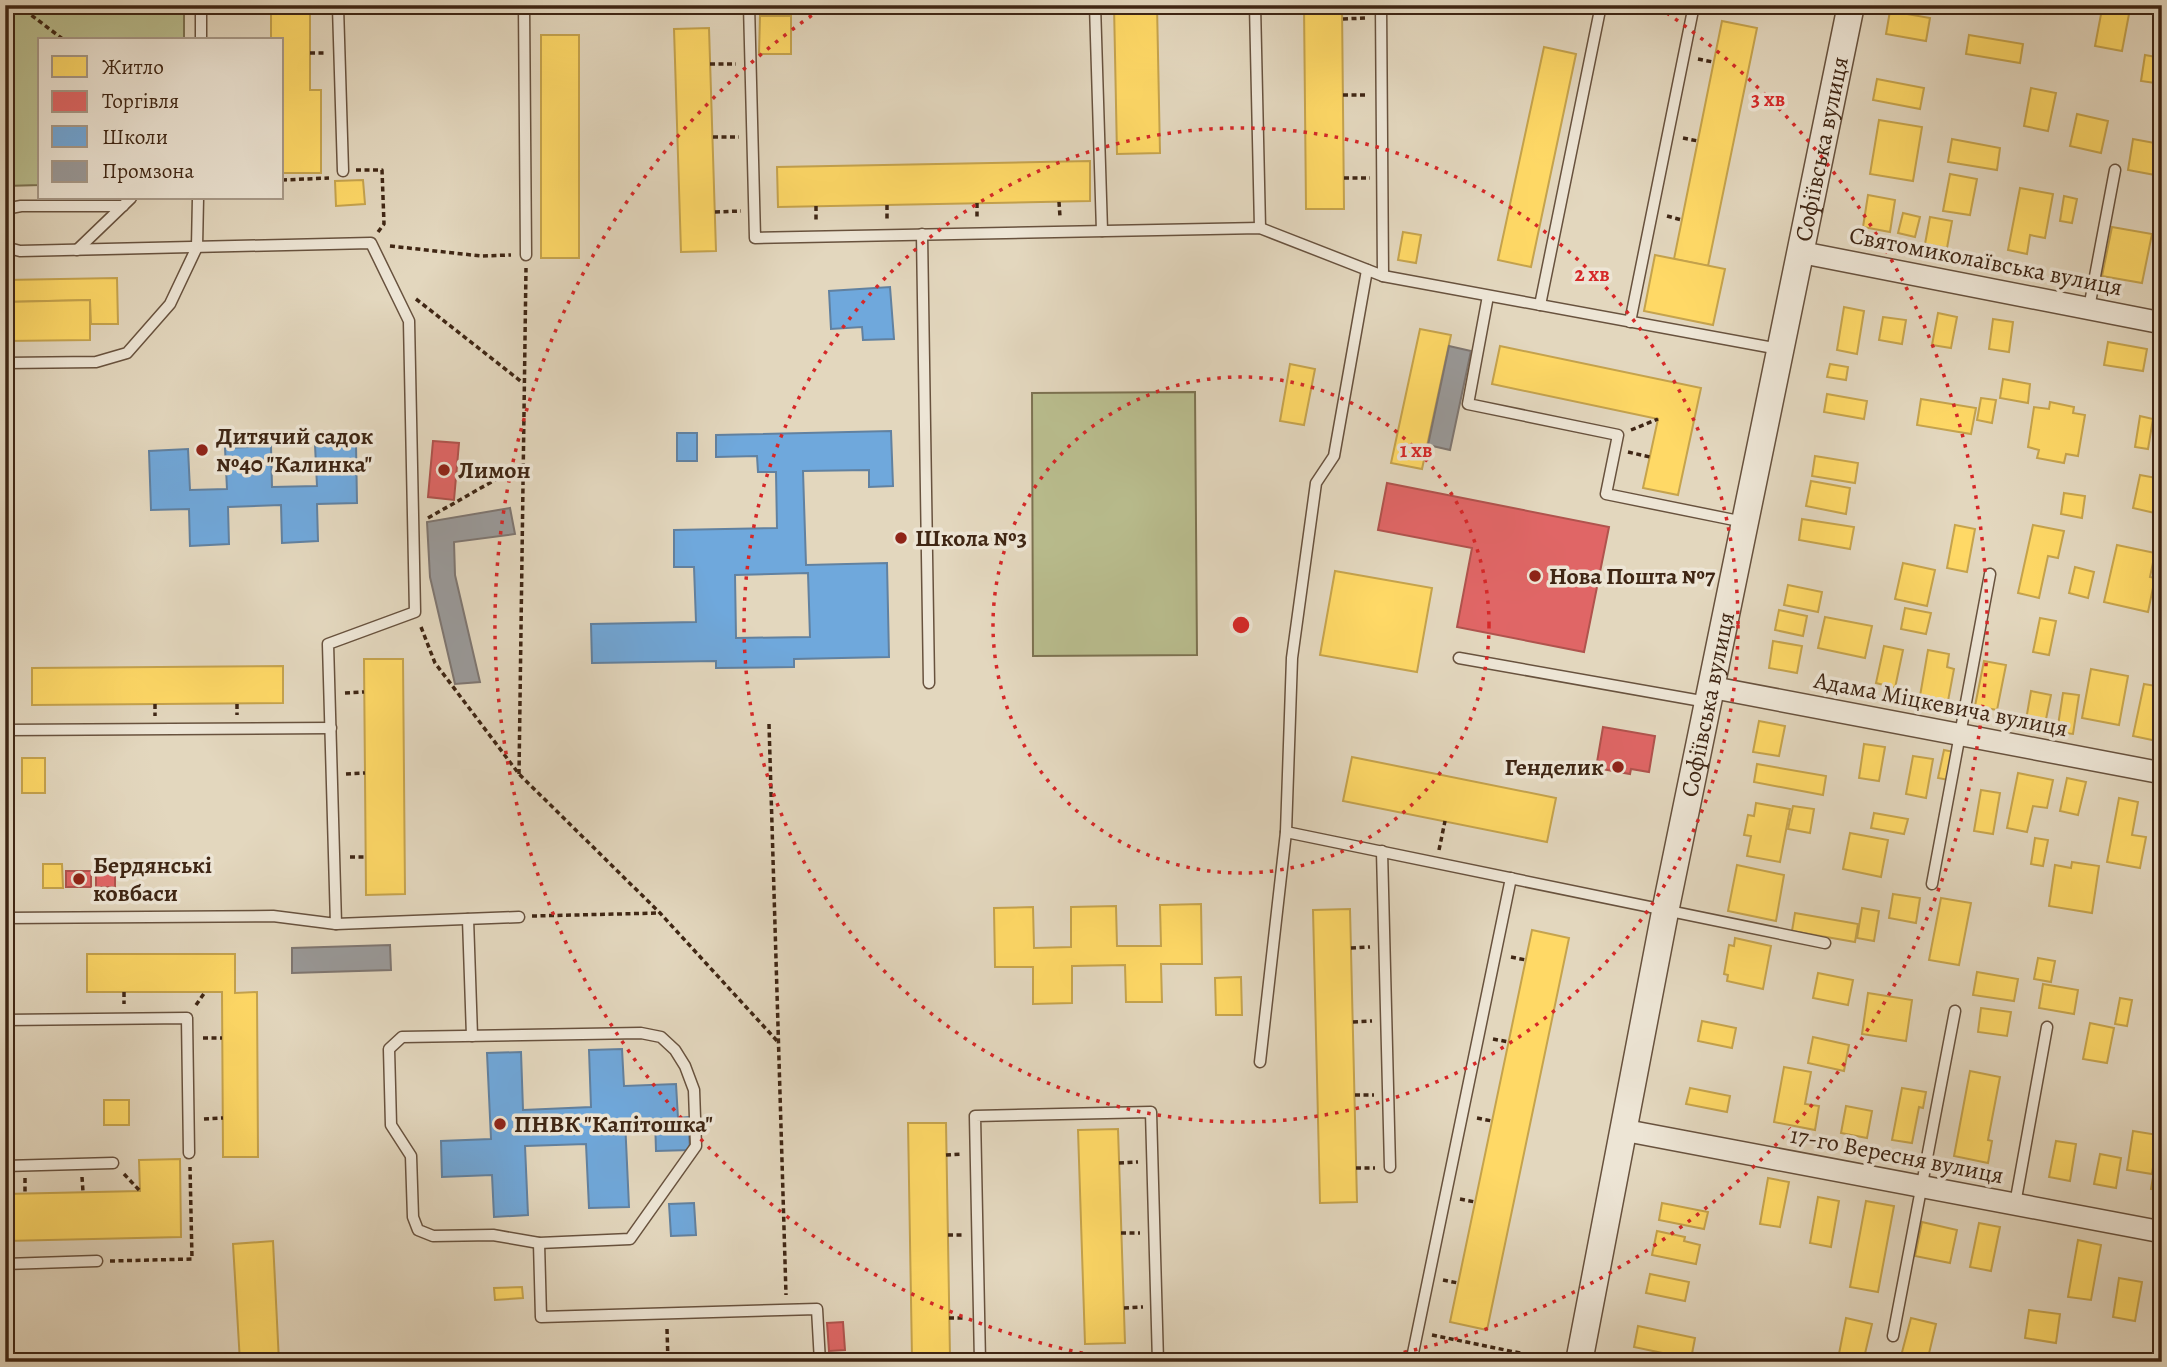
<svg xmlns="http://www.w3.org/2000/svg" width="2167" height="1367" font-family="Alegreya,serif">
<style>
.green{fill:#b9bd8e;stroke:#7c7251;stroke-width:2}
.homes{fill:#ffd966;stroke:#c5a34d;stroke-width:2}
.shops{fill:#e06666;stroke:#b0534d;stroke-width:2}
.schools{fill:#6fa8dc;stroke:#6181a0;stroke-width:2;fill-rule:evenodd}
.industry{fill:#999;stroke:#7e7671;stroke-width:2}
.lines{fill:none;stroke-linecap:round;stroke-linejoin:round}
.service-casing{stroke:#68523e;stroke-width:13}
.minor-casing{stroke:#68523e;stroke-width:24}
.tertiary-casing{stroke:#68523e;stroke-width:29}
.path{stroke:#3f2614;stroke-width:3.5;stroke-dasharray:5 3.5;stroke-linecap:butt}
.service{stroke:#ede5d5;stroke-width:10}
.minor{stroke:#ede5d5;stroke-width:21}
.tertiary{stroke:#ede5d5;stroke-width:26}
.ring{fill:none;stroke:#d62828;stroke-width:3.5;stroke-dasharray:3.5 7}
.poi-dot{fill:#8f2418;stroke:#ede5d5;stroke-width:2.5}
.labels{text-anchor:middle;stroke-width:7;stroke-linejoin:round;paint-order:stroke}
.street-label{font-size:24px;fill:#3f2614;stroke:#ede5d5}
.poi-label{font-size:24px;font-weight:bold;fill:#3f2614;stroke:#ede5d5;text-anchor:start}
.centre{fill:#d62828;stroke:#ede5d5;stroke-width:3.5}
.ring-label{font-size:21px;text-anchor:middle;font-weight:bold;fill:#d62828;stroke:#ede5d5;stroke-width:7;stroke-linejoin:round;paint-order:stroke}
</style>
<rect width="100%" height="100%" fill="#e3d7be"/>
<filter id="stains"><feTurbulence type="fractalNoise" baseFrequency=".00286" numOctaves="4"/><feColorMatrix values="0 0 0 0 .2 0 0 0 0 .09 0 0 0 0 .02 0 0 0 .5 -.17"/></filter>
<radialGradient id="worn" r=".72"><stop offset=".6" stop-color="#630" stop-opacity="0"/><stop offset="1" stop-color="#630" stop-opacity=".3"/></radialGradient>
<g class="green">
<polygon points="5,5 184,5 184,40 40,40 40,185 5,186"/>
<polygon points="1195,392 1197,655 1033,656 1032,393"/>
</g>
<g class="homes">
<polygon points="262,5 299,5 299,9 310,10 310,90 321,90 321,173 282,173 282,40 271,40 271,9 262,9"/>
<polygon points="1114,5 1157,5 1160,153 1117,154"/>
<polygon points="1304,5 1342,5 1344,209 1306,209"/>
<polygon points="2102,9 2129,14 2122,51 2095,46"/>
<polygon points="1890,11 1930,18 1926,41 1886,34"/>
<polygon points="760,16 791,16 791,54 759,54"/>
<polygon points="1722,21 1757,28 1708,266 1674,259"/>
<polygon points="709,28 716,251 681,252 674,29"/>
<rect x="541" y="35" width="38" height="223"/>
<polygon points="1969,35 2023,44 2020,63 1966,54"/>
<polygon points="1544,47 1576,54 1531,267 1498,260"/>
<polygon points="2145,55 2162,58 2162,84 2141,81"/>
<polygon points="1877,79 1924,88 1920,109 1873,100"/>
<polygon points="2031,88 2056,93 2048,131 2024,126"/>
<polygon points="2077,114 2108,121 2101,153 2070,146"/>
<polygon points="1879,120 1922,127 1913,181 1870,174"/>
<polygon points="1952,139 2000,148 1997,170 1948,162"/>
<polygon points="2133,139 2160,144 2155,175 2128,170"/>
<polygon points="1090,161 1090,201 778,207 777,167"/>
<polygon points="1950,174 1977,179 1970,215 1943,211"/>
<polygon points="363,180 365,204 336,206 335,181"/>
<polygon points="2020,188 2053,194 2045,238 2030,235 2027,254 2008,250"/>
<polygon points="1868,195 1895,200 1890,232 1863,227"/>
<polygon points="2064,196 2077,199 2072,223 2060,221"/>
<polygon points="1903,213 1920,217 1915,237 1898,233"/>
<polygon points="1930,217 1952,221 1947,248 1925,244"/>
<polygon points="2112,227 2152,234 2142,283 2102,276"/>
<polygon points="1403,232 1421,235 1416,263 1398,260"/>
<polygon points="1655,255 1725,269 1713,325 1644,311"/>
<polygon points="117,278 118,324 91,324 90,300 5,302 5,280"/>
<polygon points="90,300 90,340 5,341 5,302"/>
<polygon points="1844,307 1864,311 1857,354 1837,350"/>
<polygon points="1938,313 1957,317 1951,348 1932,345"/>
<polygon points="1883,317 1906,320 1902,344 1879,340"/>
<polygon points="1993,319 2013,322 2009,352 1989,349"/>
<polygon points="1420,329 1451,335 1422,469 1391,463"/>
<polygon points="2108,342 2147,349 2143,371 2104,365"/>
<polygon points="1500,346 1701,388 1678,495 1643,488 1658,419 1492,384"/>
<polygon points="1290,364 1315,369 1304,425 1280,421"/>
<polygon points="1830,364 1848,367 1846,380 1827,377"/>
<polygon points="2003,379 2030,384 2028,403 2000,398"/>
<polygon points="1827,394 1867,401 1864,419 1824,412"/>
<polygon points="1981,398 1996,400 1992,423 1977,420"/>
<polygon points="1921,399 1976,408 1971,434 1917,425"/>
<polygon points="2050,402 2074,407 2073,413 2085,415 2078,456 2066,454 2064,463 2037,458 2039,450 2028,447 2034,407 2049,409"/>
<polygon points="2140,416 2153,419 2148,449 2135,447"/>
<polygon points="1815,456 1858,463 1855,483 1812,476"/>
<polygon points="2140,475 2162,479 2159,514 2133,508"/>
<polygon points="1811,481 1850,488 1846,514 1806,506"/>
<polygon points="2064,493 2085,496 2082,518 2061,514"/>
<polygon points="1802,519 1854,527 1850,549 1799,540"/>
<polygon points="1955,525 1975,529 1967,572 1947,568"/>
<polygon points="2033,525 2064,531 2058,558 2048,556 2039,598 2018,593"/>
<polygon points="2117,545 2155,553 2150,577 2155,578 2148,612 2104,602"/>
<polygon points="1903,563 1935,570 1927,606 1895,599"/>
<polygon points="2075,567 2094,572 2088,598 2069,593"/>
<polygon points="1335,571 1432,588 1417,672 1320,655"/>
<polygon points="1788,585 1822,592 1818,612 1784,605"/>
<polygon points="1905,608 1931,613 1926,634 1901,629"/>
<polygon points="1779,610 1807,616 1803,636 1775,630"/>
<polygon points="1825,617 1872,626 1865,658 1818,648"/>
<polygon points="2040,618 2056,621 2049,655 2033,652"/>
<polygon points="1773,641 1802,646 1797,673 1769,668"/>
<polygon points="1884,646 1903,650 1895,688 1876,683"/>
<polygon points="1928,650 1949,654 1947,667 1954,669 1948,701 1920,696"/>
<polygon points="364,659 403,659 405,894 366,895"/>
<polygon points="1984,661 2006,665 1997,710 1975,706"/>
<polygon points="283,666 283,703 32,705 32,668"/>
<polygon points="2091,669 2128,676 2119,725 2082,718"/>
<polygon points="2144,684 2162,687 2162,718 2157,741 2133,736"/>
<polygon points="2031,691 2051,695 2045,724 2026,720"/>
<polygon points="2063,693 2079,695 2073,734 2057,732"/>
<polygon points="1759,721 1785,726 1779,756 1753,752"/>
<polygon points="1864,744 1885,747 1879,781 1859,778"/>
<polygon points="1944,750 1954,752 1949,780 1938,778"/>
<polygon points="1913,756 1933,759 1926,798 1906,794"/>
<polygon points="1352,757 1556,798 1547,842 1343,801"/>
<rect x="22" y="758" width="23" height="35"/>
<polygon points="1757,764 1826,776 1823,795 1754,782"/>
<polygon points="2018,773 2053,780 2047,808 2033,806 2027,832 2007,828"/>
<polygon points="2067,778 2086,782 2078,815 2060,811"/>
<polygon points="1981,790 2000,793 1993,834 1974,831"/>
<polygon points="2119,798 2138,802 2132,835 2146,837 2140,868 2107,862"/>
<polygon points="1756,803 1790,809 1780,862 1747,856 1751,836 1744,835 1748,815 1754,816"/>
<polygon points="1793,806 1814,809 1810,833 1788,829"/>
<polygon points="1874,813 1908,819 1904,834 1871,828"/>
<polygon points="1850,833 1888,840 1881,877 1843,869"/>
<polygon points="2035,838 2048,840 2043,866 2031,864"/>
<polygon points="2072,862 2099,866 2092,913 2049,906 2055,865 2071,868"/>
<polygon points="43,864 62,864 63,888 43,888"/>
<polygon points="1737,865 1784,875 1776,921 1728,911"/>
<polygon points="1893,894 1920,898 1916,923 1889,918"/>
<polygon points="1941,898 1971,903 1959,965 1929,960"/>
<polygon points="1201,904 1202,964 1161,964 1162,1002 1126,1002 1125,965 1072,966 1072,1003 1033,1004 1033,967 995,967 994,908 1033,907 1034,948 1071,947 1071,907 1116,906 1117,946 1161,946 1160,905"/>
<polygon points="1862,908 1879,911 1874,941 1857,938"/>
<polygon points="1350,909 1357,1202 1320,1203 1313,910"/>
<polygon points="1795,913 1858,924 1855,942 1792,931"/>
<polygon points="1532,930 1569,938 1487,1330 1450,1322"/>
<polygon points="1735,938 1771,946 1763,989 1727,981 1728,975 1724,974 1729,945 1734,946"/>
<polygon points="87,954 235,954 235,993 257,992 258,1157 223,1157 222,992 87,992"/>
<polygon points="2038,958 2055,961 2051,982 2034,979"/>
<polygon points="1977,972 2018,979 2014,1001 1973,995"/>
<polygon points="1818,973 1853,980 1848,1005 1813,998"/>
<polygon points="1241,977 1242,1015 1216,1015 1215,978"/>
<polygon points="2043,984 2078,990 2074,1014 2039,1008"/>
<polygon points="1868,993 1912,1000 1906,1041 1862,1034"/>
<polygon points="2120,998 2132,1000 2127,1026 2115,1024"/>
<polygon points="1981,1008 2011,1012 2007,1036 1978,1032"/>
<polygon points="1702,1021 1736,1028 1732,1048 1698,1041"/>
<polygon points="2090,1023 2114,1028 2107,1063 2083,1059"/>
<polygon points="1813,1037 1849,1045 1844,1071 1808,1063"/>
<polygon points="1784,1067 1811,1072 1805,1104 1819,1106 1815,1130 1774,1122"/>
<polygon points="1970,1071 2000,1077 1988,1140 1992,1141 1988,1163 1954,1156"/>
<polygon points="1690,1088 1730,1096 1727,1112 1686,1104"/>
<polygon points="1902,1088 1926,1092 1923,1108 1919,1107 1912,1143 1892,1140"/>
<rect x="104" y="1100" width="25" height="25"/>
<polygon points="1846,1106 1872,1111 1867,1138 1841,1133"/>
<polygon points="908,1123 946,1123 950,1357 912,1358"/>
<polygon points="1118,1129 1125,1343 1085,1344 1078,1130"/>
<polygon points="2133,1131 2158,1135 2152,1174 2127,1170"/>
<polygon points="2056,1141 2076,1144 2070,1181 2049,1177"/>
<polygon points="2100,1154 2121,1158 2116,1188 2094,1184"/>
<polygon points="2157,1154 2162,1155 2162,1191 2151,1189"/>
<polygon points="180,1159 181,1237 5,1241 5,1194 140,1191 139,1160"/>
<polygon points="1768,1178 1789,1182 1780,1227 1760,1224"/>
<polygon points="1818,1197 1839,1201 1831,1247 1810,1243"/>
<polygon points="1866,1201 1894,1206 1878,1292 1850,1287"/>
<polygon points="1662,1203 1708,1212 1704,1229 1659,1220"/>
<polygon points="1922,1222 1957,1230 1950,1263 1915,1256"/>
<polygon points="1979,1223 2000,1227 1991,1271 1970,1267"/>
<polygon points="1657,1231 1685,1237 1684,1241 1700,1245 1696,1264 1652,1255"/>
<polygon points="2078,1240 2101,1245 2091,1300 2068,1297"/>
<polygon points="273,1241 279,1362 240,1362 233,1244"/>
<polygon points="1650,1274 1689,1282 1685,1301 1646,1293"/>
<polygon points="2119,1278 2142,1282 2135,1321 2113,1317"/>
<polygon points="522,1287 523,1298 495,1300 494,1288"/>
<polygon points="2029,1310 2060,1314 2056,1343 2025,1338"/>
<polygon points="1846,1318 1872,1324 1863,1362 1838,1359"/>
<polygon points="1911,1318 1936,1324 1927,1362 1900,1360"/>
<polygon points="1638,1326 1695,1338 1691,1359 1634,1347"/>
</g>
<g class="shops">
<polygon points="433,441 459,443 454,500 428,497"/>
<polygon points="1387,483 1609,527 1584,652 1457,627 1472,548 1378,530"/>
<polygon points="1603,727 1655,736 1649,772 1631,769 1630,774 1596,768"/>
<polygon points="115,870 115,887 96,887 96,871"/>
<rect x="66" y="871" width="25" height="16"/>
<polygon points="843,1322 845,1350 829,1351 827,1323"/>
</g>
<g class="schools">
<polygon points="890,287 894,339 863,340 862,327 831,329 829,291"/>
<path d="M891,431L893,486L869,487V470L803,471L806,565L887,563L889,657L794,659V667L716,668V661L592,663L591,624L696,622L694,567H674V530L777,528L776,472H758L757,456L716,457V435ZM808,573L810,637L736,638L735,575Z"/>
<rect x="677" y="433" width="20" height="28"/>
<polygon points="356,444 357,503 317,504 318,541 282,543 281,505 228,507 229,544 190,546 189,509 151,510 149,451 188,449 190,490 227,489 225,448 271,446 272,487 317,486 315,445"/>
<polygon points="622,1049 624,1086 676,1084 678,1118 688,1117 690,1150 656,1151 655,1119 625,1120 629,1207 589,1208 586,1144 525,1146 528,1215 494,1217 492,1175 442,1177 441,1141 491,1139 487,1053 521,1052 523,1110 591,1107 589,1050"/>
<polygon points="694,1203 696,1235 671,1236 669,1204"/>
</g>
<g class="industry">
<polygon points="1449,346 1471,351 1450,450 1428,445"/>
<polygon points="510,508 515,534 454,542 455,575 480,682 455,684 430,577 427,522"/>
<polygon points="390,945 391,970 292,973 292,948"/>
</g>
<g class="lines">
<defs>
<g id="service">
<polyline points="524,5 526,255"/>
<polyline points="749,5 755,238 1260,228 1383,276 1779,349"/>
<polyline points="1095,5 1102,231"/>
<polyline points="1255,5 1260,228"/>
<polyline points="1381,5 1383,276"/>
<polyline points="201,40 201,5"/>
<polyline points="343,171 338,7 484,5"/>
<polyline points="5,209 21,206 123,206"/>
<polyline points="922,234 929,683"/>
<polyline points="5,247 20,251 371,243 409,321 415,612 328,644 336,924 273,916 5,918"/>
<polyline points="77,250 131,198"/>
<polyline points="1488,296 1468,404 1618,435 1606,494 1744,522"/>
<polyline points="1540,305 1601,5"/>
<polyline points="2089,308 2115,170"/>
<polyline points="1630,322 1694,5"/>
<polyline points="5,363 96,362 127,353 170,304 197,247 198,198"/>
<polyline points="1459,658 1707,702"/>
<polyline points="5,730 331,728"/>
<polyline points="1286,832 1825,943"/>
<polyline points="1382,851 1390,1167"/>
<polyline points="1932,884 1990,574"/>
<polyline points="468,919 472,1036"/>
<polyline points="336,924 519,917"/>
<polyline points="5,1020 187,1018 189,1153"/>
<polygon points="641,1033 661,1037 675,1050 685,1066 694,1090 696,1146 630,1239 539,1243 493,1235 433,1236 418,1230 413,1217 411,1156 391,1125 389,1049 402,1037"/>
<polyline points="1260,1062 1286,832 1292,658 1316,483 1334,456 1367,270"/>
<polyline points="5,1166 113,1163"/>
<polyline points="2015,1204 2047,1027"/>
<polyline points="539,1243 541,1317 817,1309 820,1362"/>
<polyline points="5,1264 97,1261"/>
<polyline points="1893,1336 1955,1011"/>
<polyline points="980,1362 975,1116 1151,1112 1158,1362"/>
<polyline points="1335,1362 1412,1358 1511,878"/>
</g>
<g id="minor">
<polyline points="1799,252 2162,323"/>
<polyline points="1710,687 2162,773"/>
<polyline points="1623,1130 2162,1232"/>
</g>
<g id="tertiary">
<path id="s1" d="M1579,1362L1665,912L1851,5"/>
</g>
</defs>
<use href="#service" class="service-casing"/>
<use href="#minor" class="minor-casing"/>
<use href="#tertiary" class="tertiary-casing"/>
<g class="path">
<polyline points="18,5 64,40"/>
<polyline points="1343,19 1365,18"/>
<polyline points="310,53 326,53"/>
<polyline points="1698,59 1713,62"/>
<polyline points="710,64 736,64"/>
<polyline points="1343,95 1366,95"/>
<polyline points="713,137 739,137"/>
<polyline points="1683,138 1698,141"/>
<polyline points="356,170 382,170 384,224 378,232"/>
<polyline points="1344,178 1370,178"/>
<polyline points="282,180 329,178"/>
<polyline points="1059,202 1060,217"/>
<polyline points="977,203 977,218"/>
<polyline points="887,205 887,220"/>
<polyline points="816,206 816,221"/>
<polyline points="715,212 741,211"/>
<polyline points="1667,216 1682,220"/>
<polyline points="390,246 481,256 511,255"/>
<polyline points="416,299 523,383"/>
<polyline points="1631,430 1658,419"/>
<polyline points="1628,452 1650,457"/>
<polyline points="428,518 523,464"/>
<polyline points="421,627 435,663 519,774 660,913 779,1043"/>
<polyline points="345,693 364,692"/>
<polyline points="155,704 155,716"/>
<polyline points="237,704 237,715"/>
<polyline points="769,724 786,1295"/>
<polyline points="346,774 365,773"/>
<polyline points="519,774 526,268"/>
<polyline points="1439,850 1445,821"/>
<polyline points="350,857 366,857"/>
<polyline points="532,916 660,913"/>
<polyline points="1351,948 1370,947"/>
<polyline points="1511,957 1526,960"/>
<polyline points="124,992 124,1004"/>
<polyline points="196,1005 205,992"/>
<polyline points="1353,1022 1372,1021"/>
<polyline points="203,1038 222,1038"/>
<polyline points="1493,1039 1509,1042"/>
<polyline points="1355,1095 1374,1095"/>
<polyline points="1477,1118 1492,1121"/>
<polyline points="204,1119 223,1118"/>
<polyline points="946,1155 962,1154"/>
<polyline points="1119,1163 1138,1162"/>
<polyline points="1356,1168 1375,1168"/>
<polyline points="124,1174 140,1191"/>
<polyline points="82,1177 83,1192"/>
<polyline points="25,1178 25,1194"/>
<polyline points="1460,1199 1475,1202"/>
<polyline points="1121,1233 1140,1233"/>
<polyline points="948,1235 963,1235"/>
<polyline points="110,1261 192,1259 190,1167"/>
<polyline points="1443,1280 1458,1283"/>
<polyline points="1124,1308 1143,1307"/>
<polyline points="949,1318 964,1318"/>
<polyline points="667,1329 668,1362"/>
<polyline points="1432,1335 1559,1361"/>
</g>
<use href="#service" class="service"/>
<use href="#minor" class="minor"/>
<use href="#tertiary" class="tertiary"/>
</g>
<g class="ring">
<circle cx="1241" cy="625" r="248"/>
<circle cx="1241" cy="625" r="497"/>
<path d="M1124 1361A745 745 0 0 1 824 7M1658 7A745 745 0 0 1 1358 1361"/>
</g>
<g class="poi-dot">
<circle cx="202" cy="450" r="7"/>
<circle cx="444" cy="470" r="7"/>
<circle cx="901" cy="538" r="7"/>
<circle cx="1535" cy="576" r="7"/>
<circle cx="1618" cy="767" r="7"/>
<circle cx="79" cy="879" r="7"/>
<circle cx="500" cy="1124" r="7"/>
</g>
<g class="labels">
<g class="street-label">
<text dy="8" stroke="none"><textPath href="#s1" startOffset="1237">Софіївська вулиця</textPath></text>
<text transform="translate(1986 261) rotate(11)" y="8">Святомиколаївська вулиця</text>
<text dy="8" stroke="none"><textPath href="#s1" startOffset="670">Софіївська вулиця</textPath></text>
<text transform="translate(1941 704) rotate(11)" y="8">Адама Міцкевича вулиця</text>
<text transform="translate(1897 1155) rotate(11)" y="8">17-го Вересня вулиця</text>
</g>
<g class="poi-label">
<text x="216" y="444">Дитячий садок<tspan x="216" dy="28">№40 "Калинка"</tspan></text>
<text x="458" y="478">Лимон</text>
<text x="915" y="546">Школа №3</text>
<text x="1549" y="584">Нова Пошта №7</text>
<text x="1604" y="775" text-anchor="end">Генделик</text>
<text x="93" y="873">Бердянські<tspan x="93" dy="28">ковбаси</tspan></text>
<text x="514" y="1132">ПНВК "Капітошка"</text>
</g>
</g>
<circle cx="1241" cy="625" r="10" class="centre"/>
<g class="ring-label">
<text x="1768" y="106">3 хв</text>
<text x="1592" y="281">2 хв</text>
<text x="1416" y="457">1 хв</text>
</g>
<rect width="2167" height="1367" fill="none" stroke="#e3d7be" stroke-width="28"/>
<rect x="7" y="7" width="2153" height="1353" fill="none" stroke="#3f2614" stroke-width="3.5"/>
<rect x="14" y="14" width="2139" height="1339" fill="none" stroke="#3f2614" stroke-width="2"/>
<rect x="38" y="38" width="245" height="161" fill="#ede5d5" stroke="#a79988" stroke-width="2"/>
<rect x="52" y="56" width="35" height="21" fill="#ffd966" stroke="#a79988" stroke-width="2"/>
<text x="102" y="74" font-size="21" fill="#3f2614">Житло</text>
<rect x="52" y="91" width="35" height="21" fill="#e06666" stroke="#a79988" stroke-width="2"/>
<text x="102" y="108" font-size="21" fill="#3f2614">Торгівля</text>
<rect x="52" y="126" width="35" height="21" fill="#6fa8dc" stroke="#a79988" stroke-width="2"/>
<text x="102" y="144" font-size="21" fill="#3f2614">Школи</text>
<rect x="52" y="161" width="35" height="21" fill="#999999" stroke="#a79988" stroke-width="2"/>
<text x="102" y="178" font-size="21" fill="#3f2614">Промзона</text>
<rect width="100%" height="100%" filter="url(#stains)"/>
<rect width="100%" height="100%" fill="url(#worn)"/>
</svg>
